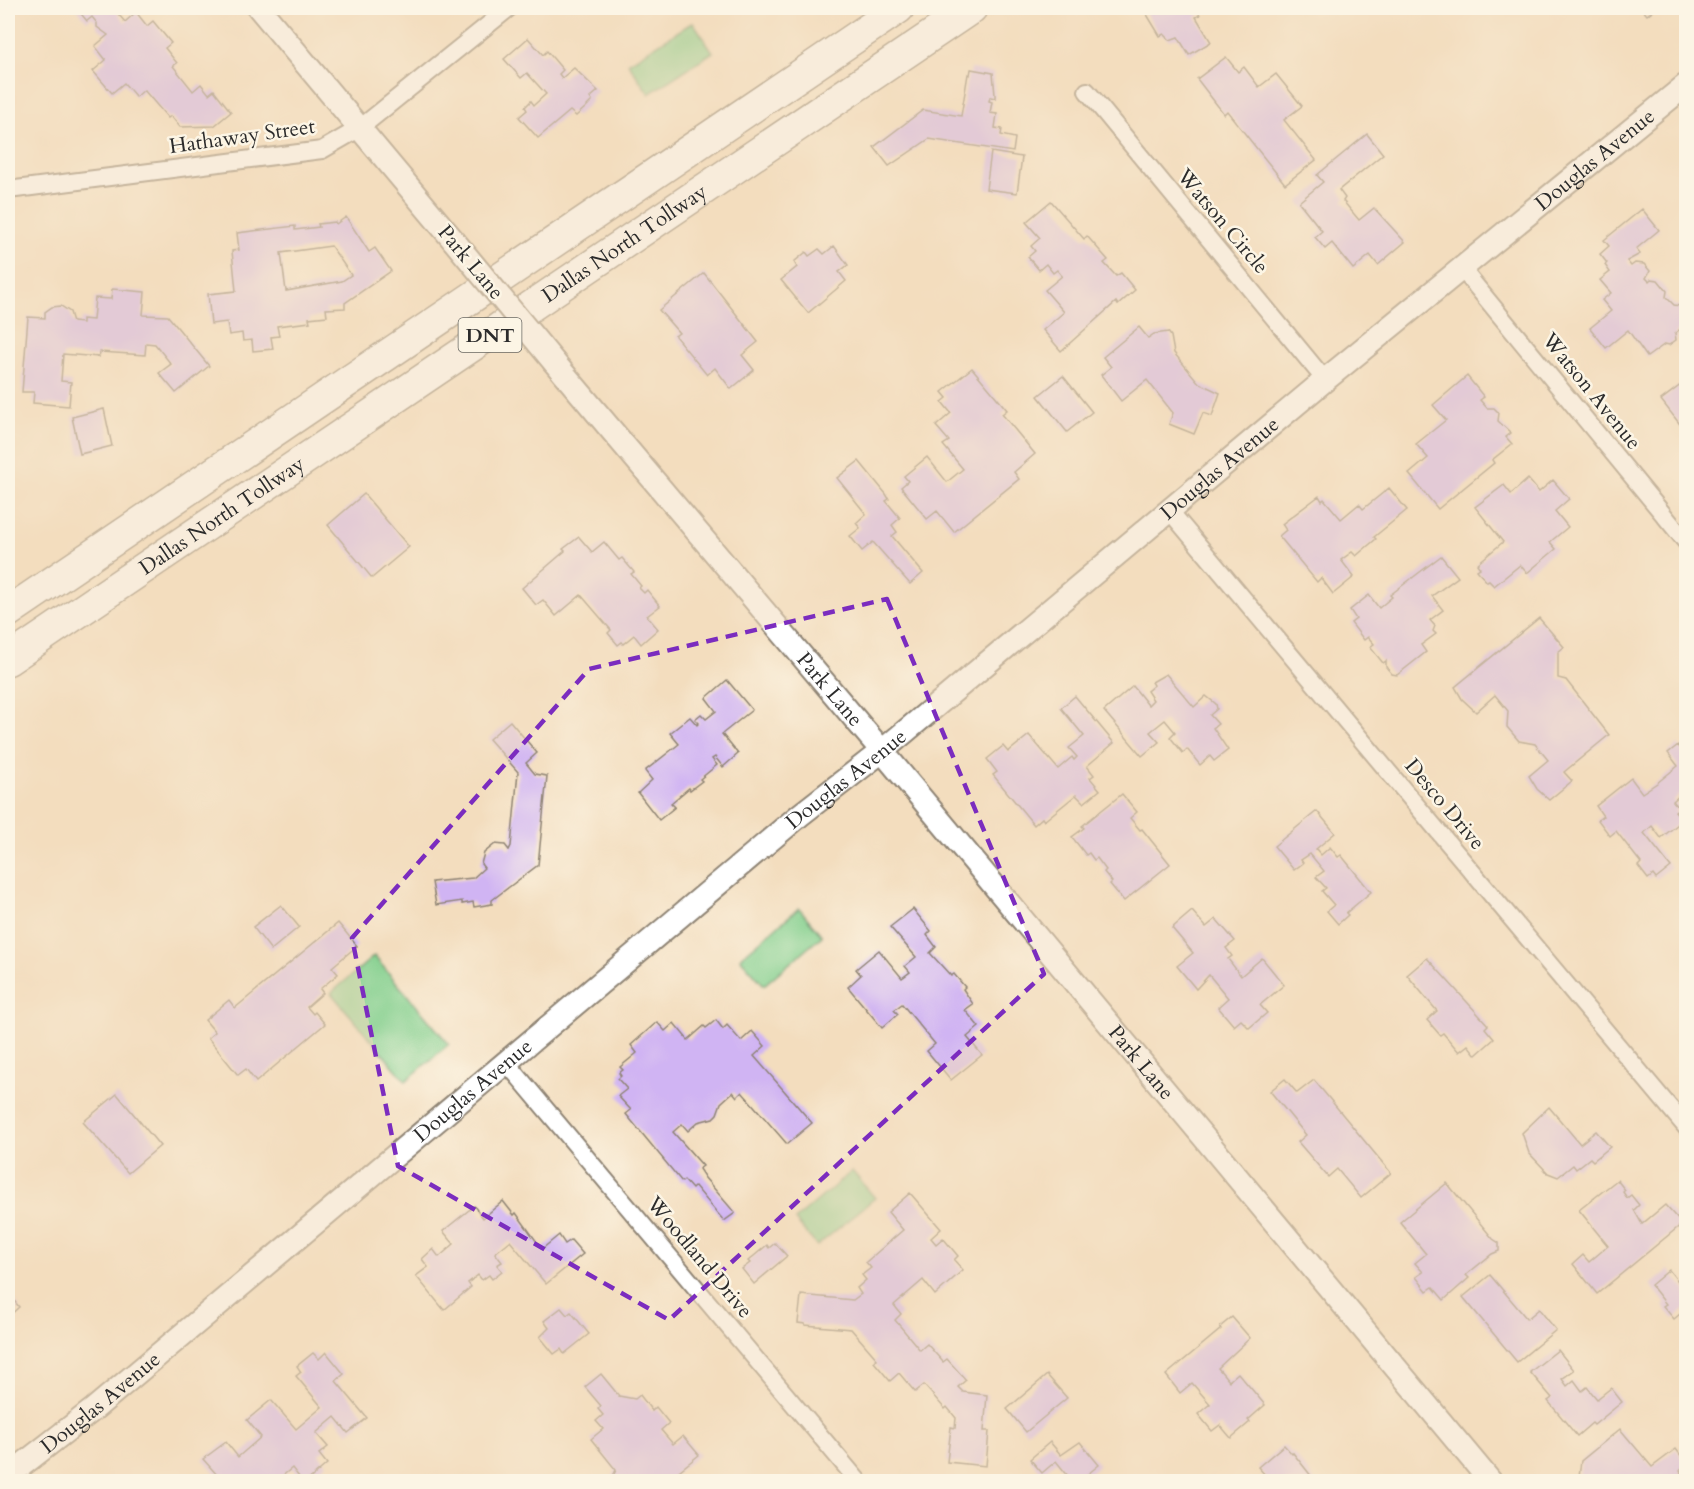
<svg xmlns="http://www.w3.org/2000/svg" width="1694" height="1489" font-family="Cardo,serif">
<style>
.green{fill:#82cf8d;stroke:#567d5c;stroke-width:1.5}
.building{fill:#d0b4f3;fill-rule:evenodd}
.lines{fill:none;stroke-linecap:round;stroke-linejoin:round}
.street-casing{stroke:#8f8474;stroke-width:20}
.secondary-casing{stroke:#8f8474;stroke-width:26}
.highway-casing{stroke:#8f8474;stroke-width:33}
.street{stroke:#fff;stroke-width:16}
.secondary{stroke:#fff;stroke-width:22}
.highway{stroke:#fff;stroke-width:30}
.secondary-bridge-casing{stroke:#8f8474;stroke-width:26;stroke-linecap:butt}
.secondary-bridge{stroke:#fff;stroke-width:22}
.marked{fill:none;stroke:#7b2cbf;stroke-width:4.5;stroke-dasharray:12 8;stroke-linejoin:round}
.labels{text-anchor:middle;stroke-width:5;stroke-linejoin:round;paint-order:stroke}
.shield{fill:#fcf5e5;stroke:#6a6863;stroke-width:1.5}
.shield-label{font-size:20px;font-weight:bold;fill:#2b2b2b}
.street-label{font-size:21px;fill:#2b2b2b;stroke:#fcf5e5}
</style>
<rect width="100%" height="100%" fill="#fcf5e5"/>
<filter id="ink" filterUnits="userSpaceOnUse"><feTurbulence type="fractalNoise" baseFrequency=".0167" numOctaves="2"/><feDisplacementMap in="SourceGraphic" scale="12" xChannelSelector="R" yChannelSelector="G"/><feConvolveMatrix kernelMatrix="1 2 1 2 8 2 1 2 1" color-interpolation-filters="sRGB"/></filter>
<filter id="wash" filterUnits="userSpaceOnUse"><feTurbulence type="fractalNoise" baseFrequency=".008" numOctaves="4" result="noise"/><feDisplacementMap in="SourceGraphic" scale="24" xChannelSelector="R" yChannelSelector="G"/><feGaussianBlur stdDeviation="1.35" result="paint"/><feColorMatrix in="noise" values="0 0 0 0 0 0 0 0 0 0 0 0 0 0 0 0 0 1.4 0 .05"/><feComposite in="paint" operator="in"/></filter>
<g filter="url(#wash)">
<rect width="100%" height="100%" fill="#f3ddbe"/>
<g class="green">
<polygon points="693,22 713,52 649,94 628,63"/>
<polygon points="799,908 822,936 764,985 740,958"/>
<polygon points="374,956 449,1044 406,1081 331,993"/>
<polygon points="852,1171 875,1198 817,1246 795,1220"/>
</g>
<g id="blocks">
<g class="building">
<polygon points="79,8 113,8 125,22 136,12 147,26 153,21 171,43 165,48 177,63 173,66 193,91 201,84 209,94 214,90 231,112 214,126 180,127 171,116 168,118 144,90 136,97 124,83 112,93 93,71 106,60 95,46 108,35 97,27 97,23 92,17 87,21 77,9"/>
<polygon points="1143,8 1195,8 1200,15 1196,17 1211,42 1189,55 1178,37 1170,40 1164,34 1160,36"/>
<polygon points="1641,8 1656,8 1647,15"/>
<polygon points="528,38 543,55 547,51 563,70 559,74 562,78 574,68 598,91 590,98 592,101 586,107 576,116 570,111 538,138 519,117 527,110 525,107 531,101 534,105 546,94 527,73 521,78 504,59"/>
<polygon points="1226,57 1238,72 1244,67 1259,87 1276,74 1302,106 1284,120 1316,160 1285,184 1227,111 1224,114 1197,79"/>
<polygon points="971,69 993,73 995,95 995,98 990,97 989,101 992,102 990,113 997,114 995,128 1002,129 1001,135 1015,138 1013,152 929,139 889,166 874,147 923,110 961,116 968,74 970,75"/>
<polygon points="1367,134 1383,154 1339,190 1345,198 1343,201 1359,220 1374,208 1405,242 1378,265 1370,255 1353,269 1332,243 1325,249 1315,237 1322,231 1299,202 1323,182 1317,175"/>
<polygon points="991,152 1022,157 1017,193 986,189"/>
<polygon points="1051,201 1084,239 1087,236 1108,260 1104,263 1116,276 1121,273 1135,290 1118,305 1116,302 1061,351 1043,330 1064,312 1045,290 1062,276 1057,270 1053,273 1046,264 1039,270 1028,257 1035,251 1031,246 1040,238 1026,222"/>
<polygon points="1642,209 1659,230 1636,249 1640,254 1627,261 1631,266 1635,263 1644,264 1650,271 1646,278 1649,281 1651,279 1658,280 1667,291 1666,297 1674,305 1686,307 1686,325 1675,333 1676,340 1669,345 1665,344 1647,357 1628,330 1606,348 1590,328 1611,311 1602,300 1611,293 1600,280 1610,272 1605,265 1607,263 1600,254 1609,246 1604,240"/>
<path d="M346,217L369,252L375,248L391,271L345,303V308L326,309L327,316L309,318L310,322L277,326L279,336L271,337L273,349L253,351L252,340L243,341L242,333L229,335L227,322L211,324L208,294L236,291L232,251L239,250L237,233L295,226V230L319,227L318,224L335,222L336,224ZM331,246L351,275L342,281L286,291L281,253Z"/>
<polygon points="834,246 848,265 839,272 846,281 808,313 781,280 797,267 794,262 806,252 809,256 819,249 824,254"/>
<polygon points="704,273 758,342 742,355 754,370 731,389 715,368 707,375 675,336 679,333 659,310"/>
<polygon points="112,289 145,292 143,315 168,316 209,366 176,393 159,373 171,364 155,344 146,343 145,355 100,352 99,357 63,354 61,381 71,382 69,406 33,403 34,392 22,392 28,317 45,318 45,312 52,307 61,306 70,312 73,322 82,323 82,319 93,320 95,298 111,299"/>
<polygon points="1139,327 1148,338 1154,334 1168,332 1171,336 1174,353 1199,383 1220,393 1212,416 1203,413 1194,434 1169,424 1173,413 1147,380 1121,401 1101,375 1111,367 1103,357"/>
<polygon points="972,368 1007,410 1002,414 1035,454 1014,472 1019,479 954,532 937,511 927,519 901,487 908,481 904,476 927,457 947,482 963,469 943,445 949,441 936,426 951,413 942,402 947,398 942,392"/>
<polygon points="1063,376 1092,412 1067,432 1038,396"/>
<polygon points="1467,376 1484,397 1480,400 1487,408 1494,408 1499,413 1498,421 1511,433 1506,437 1512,444 1492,460 1494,463 1438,509 1409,474 1428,458 1416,444 1446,420 1433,405"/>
<polygon points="1686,381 1686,432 1661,400"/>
<polygon points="104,409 112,446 80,454 72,417"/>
<polygon points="859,461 886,494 889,499 886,501 900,518 892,525 897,532 892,536 923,573 910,584 873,542 862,551 850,536 860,528 856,523 866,514 837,478"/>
<polygon points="1528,479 1539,492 1553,480 1569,499 1555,511 1568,527 1550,542 1556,549 1527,573 1520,565 1494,586 1489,581 1487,582 1477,570 1480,568 1477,564 1503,542 1475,507 1504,485 1511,494"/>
<polygon points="1389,488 1407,510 1374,537 1376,539 1356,556 1352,552 1341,560 1354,577 1333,594 1321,578 1317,582 1279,536 1286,530 1282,524 1319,496 1322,501 1324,499 1341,519 1359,504 1363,509"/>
<polygon points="364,494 409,547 372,578 328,525"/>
<polygon points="579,537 592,552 604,542 619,560 622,558 634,572 631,574 641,586 639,588 644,593 647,590 660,606 647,616 658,629 641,644 634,635 623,644 622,642 618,645 608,633 611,630 581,595 556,616 543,600 536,605 522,588 565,551 563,549"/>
<polygon points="1441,556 1458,577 1432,596 1443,610 1430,620 1435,626 1433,631 1436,634 1421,645 1426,652 1397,675 1392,674 1386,667 1386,661 1383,663 1370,647 1374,644 1368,637 1364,640 1351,623 1356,619 1350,610 1369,595 1379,608 1392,597 1390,595"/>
<polygon points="1539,618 1564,647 1558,652 1558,678 1566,680 1609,735 1564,772 1572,781 1549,800 1537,789 1529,776 1548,760 1535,744 1519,741 1507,727 1508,711 1495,695 1476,712 1462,699 1455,687"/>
<polygon points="1166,674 1194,707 1206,696 1216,704 1217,709 1210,715 1218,724 1213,728 1228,750 1214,761 1210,756 1200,765 1187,749 1183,753 1170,737 1175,732 1165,720 1150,732 1159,742 1142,756 1104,711 1133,686 1148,705 1153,700 1147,691 1154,685 1152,682"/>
<polygon points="727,680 752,710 722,734 738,754 723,767 715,757 712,759 717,765 700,779 702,781 690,790 689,788 671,803 675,807 659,820 638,793 652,780 645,771 679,744 670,733 690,717 697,725 699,723 695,719 701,714 706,719 716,711 706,698"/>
<polygon points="1075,696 1114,743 1087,766 1094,775 1090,778 1100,790 1084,803 1076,795 1044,821 1042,818 1034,825 993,775 997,772 987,759 1003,746 1008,752 1029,735 1058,769 1072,757 1074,760 1077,757 1069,748 1084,736 1061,708"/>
<polygon points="510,721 537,753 526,763 535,774 547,776 538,865 492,900 492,904 474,907 473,902 462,904 462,901 436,905 432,882 473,878 484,868 481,864 484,853 495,844 505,845 509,850 511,846 518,772 489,739"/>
<polygon points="1678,745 1686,756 1686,790 1673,801 1679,808 1675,811 1683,820 1661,838 1652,826 1644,833 1671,867 1656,879 1653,875 1648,879 1638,866 1641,863 1616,831 1610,836 1598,820 1603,816 1596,806 1631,778 1642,793 1657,783 1678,766 1668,753"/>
<polygon points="1122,794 1137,812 1130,818 1140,830 1142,829 1170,864 1124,901 1110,884 1112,882 1104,872 1106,870 1097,858 1094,860 1089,853 1086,855 1072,837 1084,828 1082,826"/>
<polygon points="1317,811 1335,833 1316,849 1321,855 1330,847 1338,857 1341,855 1371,892 1346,913 1348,915 1338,924 1327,911 1334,905 1322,891 1326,888 1316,877 1324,871 1310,854 1301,860 1303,863 1294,870 1274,846"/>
<polygon points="281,905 299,927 271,950 253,927"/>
<polygon points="913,909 931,931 927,935 936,947 930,953 951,976 954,974 965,987 963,989 973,1004 965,1010 979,1027 967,1037 982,1055 951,1080 927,1051 935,1044 902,1004 894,1010 898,1014 882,1028 848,987 861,975 856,969 879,950 902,978 910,972 905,966 916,957 890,927"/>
<polygon points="1192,911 1206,927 1216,919 1235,941 1226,948 1232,956 1228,959 1241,976 1262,958 1284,985 1260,1005 1267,1013 1249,1028 1241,1020 1234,1026 1218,1007 1228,998 1209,975 1196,989 1177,966 1193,953 1172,928"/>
<polygon points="338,923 357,946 332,967 338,974 320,989 323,993 307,1007 313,1014 315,1012 325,1024 256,1082 246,1069 238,1075 208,1038 215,1032 205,1020 229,1000 235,1008"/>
<polygon points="1427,958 1488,1025 1485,1028 1494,1039 1476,1055 1468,1045 1459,1052 1443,1033 1440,1035 1427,1020 1437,1011 1407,975"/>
<polygon points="716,1020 723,1029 727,1025 741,1041 752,1031 765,1046 754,1056 812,1123 787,1144 742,1092 737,1097 733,1092 721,1103 717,1114 713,1118 698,1122 688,1131 682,1124 673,1132 703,1166 699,1169 705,1178 735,1213 724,1221 695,1186 692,1189 684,1180 682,1182 626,1114 631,1110 618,1096 627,1089 618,1079 621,1076 619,1073 623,1070 620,1067 637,1053 631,1045 657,1022 665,1031 674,1023 688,1040 704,1026 706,1028"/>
<polygon points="1285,1079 1297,1093 1314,1080 1391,1173 1361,1198 1337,1169 1328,1177 1298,1142 1306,1135 1270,1091"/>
<polygon points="117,1094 160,1146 128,1173 83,1122"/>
<polygon points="1549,1107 1580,1144 1596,1131 1610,1147 1593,1161 1590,1158 1576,1169 1573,1165 1558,1177 1548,1173 1529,1153 1522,1133"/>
<polygon points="1617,1180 1625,1190 1623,1192 1627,1198 1631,1195 1639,1205 1634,1210 1642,1224 1665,1205 1682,1224 1597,1294 1573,1264 1583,1255 1589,1262 1608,1246 1579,1210"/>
<polygon points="1447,1183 1493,1239 1499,1243 1499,1251 1492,1254 1466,1275 1469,1278 1444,1300 1433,1287 1427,1291 1416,1277 1423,1272 1415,1263 1426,1254 1400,1222"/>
<polygon points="910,1193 941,1229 931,1238 936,1244 943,1238 958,1256 954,1260 963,1270 935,1295 923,1280 894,1305 901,1314 895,1320 920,1350 927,1344 943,1362 947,1359 966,1380 958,1387 963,1392 987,1395 984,1431 989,1431 986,1466 947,1462 951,1427 955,1428 956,1418 947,1407 945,1409 924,1385 915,1392 899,1373 890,1381 874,1362 877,1359 851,1329 805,1325 805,1324 798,1323 801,1295 853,1300 861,1294 857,1288 866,1280 862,1275 871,1268 866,1262 903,1230 888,1212"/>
<polygon points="503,1201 514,1215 516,1213 542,1249 559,1235 565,1244 571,1240 583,1254 546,1284 510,1241 495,1253 502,1262 497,1265 502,1271 492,1279 489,1275 482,1280 478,1275 468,1283 471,1287 444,1310 416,1276 428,1267 422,1259 433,1249 439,1257 454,1244 443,1231 474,1206 483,1218"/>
<polygon points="775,1243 787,1256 754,1284 742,1269 750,1263 748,1261 767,1245 769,1248"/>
<polygon points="1669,1270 1686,1291 1686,1309 1674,1319 1663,1306 1666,1304 1651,1285"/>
<polygon points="1490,1275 1527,1319 1539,1309 1556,1330 1517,1362 1463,1297"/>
<polygon points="8,1293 19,1307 8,1317"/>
<polygon points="561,1308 567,1315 571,1312 589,1334 564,1354 561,1349 554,1354 540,1337 549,1328 544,1321"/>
<polygon points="1232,1317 1250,1338 1218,1368 1229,1381 1238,1373 1265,1405 1248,1420 1250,1422 1231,1438 1220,1425 1212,1431 1198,1414 1210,1404 1192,1383 1180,1393 1166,1375 1221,1329 1220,1327"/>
<polygon points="1558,1350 1574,1370 1562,1379 1567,1386 1574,1380 1582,1391 1587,1387 1597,1399 1611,1388 1622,1402 1594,1425 1592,1423 1577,1436 1548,1401 1552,1398 1530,1372"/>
<polygon points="326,1352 344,1374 336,1381 367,1418 348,1433 335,1417 316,1433 328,1447 319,1454 327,1464 306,1482 303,1482 292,1468 281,1477 285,1482 217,1482 216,1479 219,1477 203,1459 226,1442 238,1457 261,1437 247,1420 271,1400 296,1429 322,1407 296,1376 301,1372 297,1366 313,1353 319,1359"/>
<polygon points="601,1374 619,1396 635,1399 640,1395 652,1411 656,1407 669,1423 661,1430 673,1444 683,1436 699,1455 674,1475 679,1482 612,1482 611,1480 616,1470 591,1439 603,1429 596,1421 603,1415 598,1409 601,1406 585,1387"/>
<polygon points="1047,1375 1067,1398 1026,1432 1007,1409"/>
<polygon points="1620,1429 1652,1467 1676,1449 1686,1462 1686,1465 1680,1471 1686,1482 1587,1482 1585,1479 1588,1476 1579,1476 1581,1461"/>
<polygon points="1050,1442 1061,1455 1080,1442 1099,1465 1078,1482 1073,1482 1056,1461 1042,1473 1030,1459"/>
<polygon points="1284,1445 1292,1454 1293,1453 1316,1482 1260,1482 1266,1476 1258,1467"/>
</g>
</g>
</g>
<g filter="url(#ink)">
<use href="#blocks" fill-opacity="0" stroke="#8f8474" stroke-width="1.5"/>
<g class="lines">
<defs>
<g id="street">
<polyline points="1087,91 1325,380"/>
<polyline points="8,190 322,150 360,128 509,8"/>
<polyline points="1462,269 1686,542"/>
<polyline points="1169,510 1686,1127"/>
<polyline points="506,1062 859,1482"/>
</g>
<g id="secondary">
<polyline points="259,8 454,241"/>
<path id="s1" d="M554,362L882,751L1491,1482"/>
<path id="s2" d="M8,1476L94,1409L800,815L882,751L1325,380L1686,85"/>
</g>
<g id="highway">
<polyline points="8,612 899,8"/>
<path id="s3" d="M8,660L972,8"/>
</g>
</defs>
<use href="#street" class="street-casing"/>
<use href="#secondary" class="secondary-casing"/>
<use href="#highway" class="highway-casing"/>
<use href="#street" class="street"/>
<use href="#secondary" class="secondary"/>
<use href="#highway" class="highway"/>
<defs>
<polyline id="secondary-bridge" points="454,241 554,362"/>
</defs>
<use href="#secondary-bridge" class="secondary-bridge-casing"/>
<use href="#secondary-bridge" class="secondary-bridge"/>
</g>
</g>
<path d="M0 0H1694V1489H0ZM887,599L1044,974L669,1320L398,1166L352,938L589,669Z" fill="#f3ddbe" fill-opacity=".55" fill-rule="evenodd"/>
<path class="marked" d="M887,599L1044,974L669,1320L398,1166L352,938L589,669Z"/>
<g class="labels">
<rect class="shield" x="458.5" y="318" width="63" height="34" rx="4.5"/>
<g class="shield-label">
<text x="490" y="342">DNT</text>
</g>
<g class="street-label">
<text transform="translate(242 136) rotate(-8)" y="7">Hathaway Street</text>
<text dy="7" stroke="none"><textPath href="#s2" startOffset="2062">Douglas Avenue</textPath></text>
<text transform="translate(1223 221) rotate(50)" y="7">Watson Circle</text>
<text dy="7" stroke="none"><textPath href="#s3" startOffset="744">Dallas North Tollway</textPath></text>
<text transform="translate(471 262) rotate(50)" y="7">Park Lane</text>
<text transform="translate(1592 391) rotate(51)" y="7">Watson Avenue</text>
<text dy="7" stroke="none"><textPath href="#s2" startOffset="1576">Douglas Avenue</textPath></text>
<text dy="7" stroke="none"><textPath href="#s3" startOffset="258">Dallas North Tollway</textPath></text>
<text dy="7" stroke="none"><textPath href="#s1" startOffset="428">Park Lane</textPath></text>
<text dy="7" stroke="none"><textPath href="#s2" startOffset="1090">Douglas Avenue</textPath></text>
<text transform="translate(1445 804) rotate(50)" y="7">Desco Drive</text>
<text dy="7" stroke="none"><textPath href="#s1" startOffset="914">Park Lane</textPath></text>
<text dy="7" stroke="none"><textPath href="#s2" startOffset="604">Douglas Avenue</textPath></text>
<text transform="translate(700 1257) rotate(50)" y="7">Woodland Drive</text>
<text dy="7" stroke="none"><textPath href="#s2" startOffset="118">Douglas Avenue</textPath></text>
</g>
</g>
<rect width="1694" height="1489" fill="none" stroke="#fcf5e5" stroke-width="30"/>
</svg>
